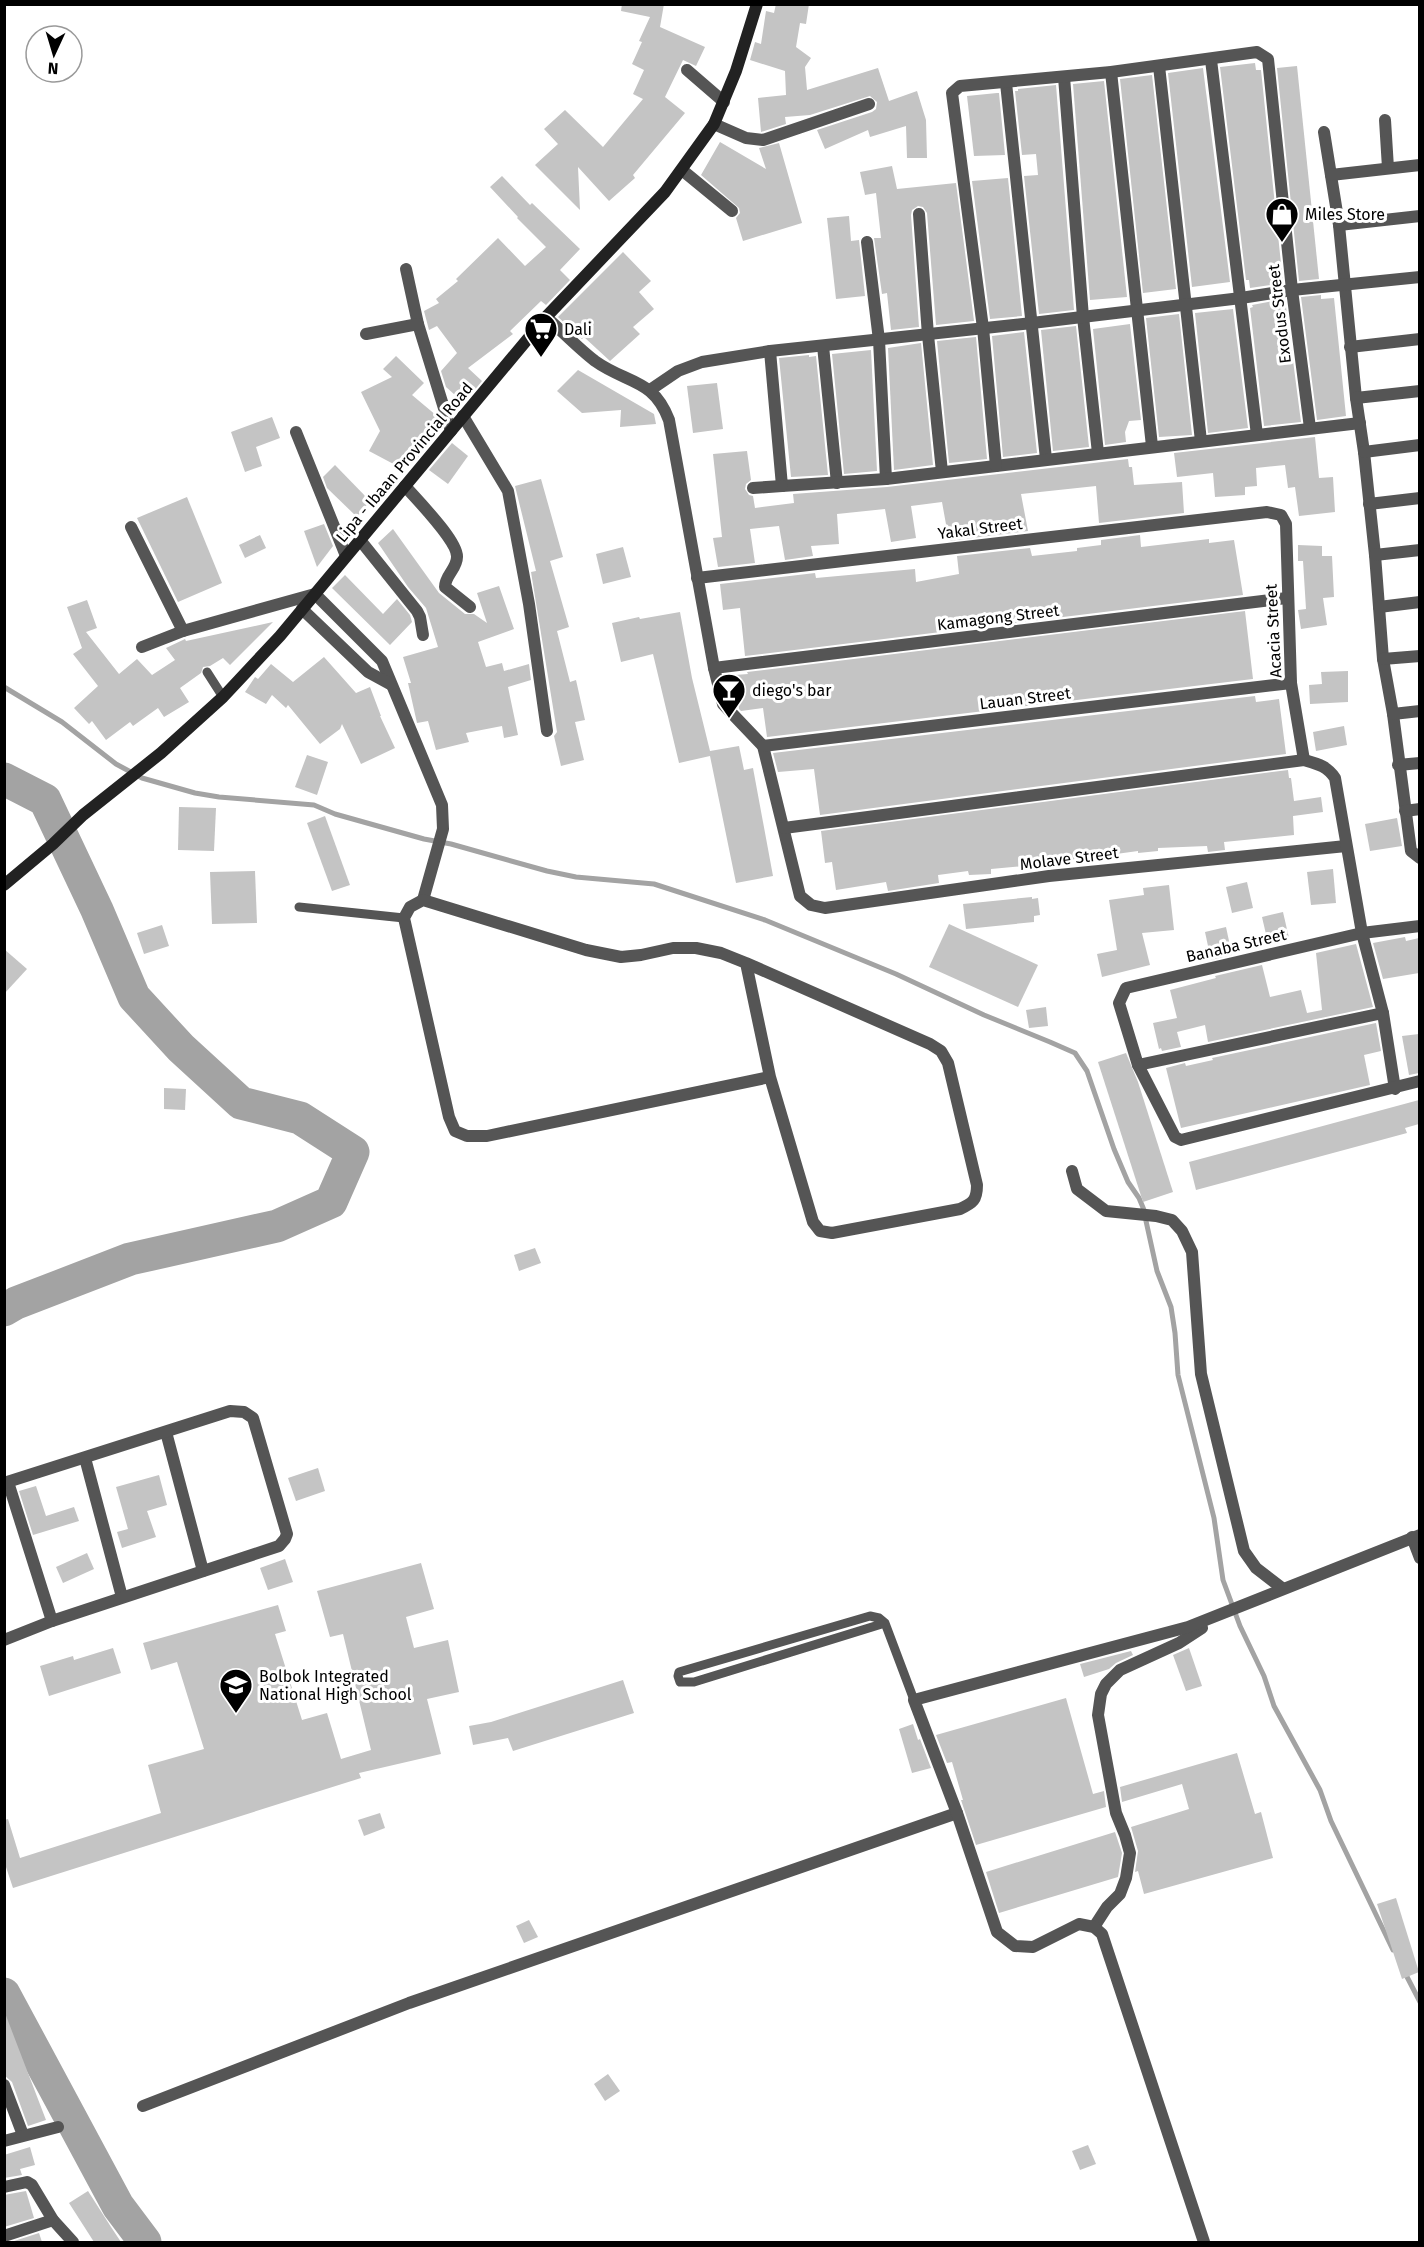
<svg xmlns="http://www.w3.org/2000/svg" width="1424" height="2247" font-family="'Fira Sans',sans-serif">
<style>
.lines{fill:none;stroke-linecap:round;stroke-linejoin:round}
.stream{stroke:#a3a3a3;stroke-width:5}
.river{stroke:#a3a3a3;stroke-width:33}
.building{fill:#c4c4c4}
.service{stroke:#555;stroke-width:9}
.minor{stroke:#555;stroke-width:12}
.secondary{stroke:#222;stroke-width:12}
.labels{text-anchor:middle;stroke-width:6;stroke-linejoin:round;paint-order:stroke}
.poi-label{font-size:16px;fill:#000;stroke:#fff;text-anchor:start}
.street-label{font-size:16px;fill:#000;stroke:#fff}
</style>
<rect width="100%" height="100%" fill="#fff"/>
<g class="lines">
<g class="stream">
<polyline points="4,687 62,722 116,764 142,778 195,793 219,797 314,805 335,814 424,839 451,844 547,871 576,877 654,884 765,920 896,974 984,1015 1050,1042 1075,1053 1087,1071 1114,1149 1128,1182 1139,1198 1144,1210"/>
<polyline points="1146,1221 1157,1271 1171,1307 1175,1333 1178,1375 1214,1518 1223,1580 1240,1626 1264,1676 1274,1706 1320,1790 1331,1821 1393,1950"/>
<polyline points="1404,1971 1420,2002"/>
</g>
<g class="river">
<polyline points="4,779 45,800 97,910 134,997 181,1048 241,1103 300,1118 353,1152 331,1202 277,1226 130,1259 16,1303 4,1310"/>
<polyline points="4,1994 118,2206 145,2242"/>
</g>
</g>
<g class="building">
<polygon points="622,4 664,4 660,27 705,47 696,66 683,60 665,97 685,113 633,175 635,178 609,201 578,167 580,210 535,165 558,144 544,129 565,110 603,147 643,99 633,94 644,70 632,64 642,42 639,41 650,17 621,11"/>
<polygon points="776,4 809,4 806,24 800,23 796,47 811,58 805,67 807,90 878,68 889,101 917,91 926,120 927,158 907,158 906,126 870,137 868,130 825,149 817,130 872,112 876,109 877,102 870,96 810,115 785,117 786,124 761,132 758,98 786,95 785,71 750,60 755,42 761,44 766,11 774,13"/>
<polygon points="1255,63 1256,70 1261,70 1283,283 1250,288 1249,280 1246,280 1220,67"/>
<polygon points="1297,66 1319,279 1299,281 1277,68"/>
<polygon points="1203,68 1230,282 1192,287 1168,73"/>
<polygon points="1152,75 1176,289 1143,293 1120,79"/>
<polygon points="1104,81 1127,297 1090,300 1073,84"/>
<polygon points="1056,85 1074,310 1039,314 1024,176 1038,175 1036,154 1022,155 1015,91 1018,91 1018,89"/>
<polygon points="997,93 999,93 1005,155 974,156 967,96"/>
<polygon points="720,142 766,169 759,148 779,143 802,223 743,241 736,218 740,213 739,208 701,175"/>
<polygon points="892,166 897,189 956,183 974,321 936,325 927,213 923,207 918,206 912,210 911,215 919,327 891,330 887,293 882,294 874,238 881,238 876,193 865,195 860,172"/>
<polygon points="502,176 530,205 532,203 580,249 560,270 570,280 546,305 541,301 510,331 513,334 468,368 482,381 464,403 446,387 441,371 457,353 437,326 429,330 424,311 439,303 436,299 458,281 456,279 498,238 525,266 546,247 517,218 518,217 490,187"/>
<polygon points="1008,178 1022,316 990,319 972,181"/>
<polygon points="849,216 851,241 859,240 865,296 836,299 827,218"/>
<polygon points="623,252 651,281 639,292 654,309 633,327 640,334 610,361 584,337 582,339 558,317"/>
<polygon points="1321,295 1321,299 1334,298 1346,416 1317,420 1301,297"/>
<polygon points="1285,299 1301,422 1264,426 1250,308 1253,307 1252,305"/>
<polygon points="1233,309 1248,428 1208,433 1195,313"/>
<polygon points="1179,314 1192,435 1159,437 1146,318"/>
<polygon points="1130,324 1141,420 1129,421 1125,432 1126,442 1105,445 1093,329"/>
<polygon points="1076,326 1089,447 1053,451 1041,330"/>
<polygon points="1024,332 1037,453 1003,457 992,336"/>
<polygon points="976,337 987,459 949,463 937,341"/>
<polygon points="921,343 933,465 894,470 888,348"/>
<polygon points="871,350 877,471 844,474 832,354"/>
<polygon points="809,355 809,357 816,356 828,475 791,477 779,358"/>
<polygon points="396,356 424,383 412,395 437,416 428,426 438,433 416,460 408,454 401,468 369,451 380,431 361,392 392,377 383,369"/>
<polygon points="578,370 654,414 656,424 620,427 621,410 582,413 557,391"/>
<polygon points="717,383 723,429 693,433 687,386"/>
<polygon points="272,417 280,438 256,447 262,466 245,472 231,432"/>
<polygon points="1315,437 1319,478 1333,477 1335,512 1299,516 1295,487 1288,488 1285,465 1256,468 1257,486 1245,487 1245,495 1215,497 1213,473 1177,477 1174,453"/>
<polygon points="452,443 468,456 448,484 429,470"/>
<polygon points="747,451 751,480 746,484 745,489 749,495 753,496 755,508 794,503 793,494 887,487 1128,459 1129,467 1132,467 1134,485 1182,482 1184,513 1099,523 1096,486 1021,494 1028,531 949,541 942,502 911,506 916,538 891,542 885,509 837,514 839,544 811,546 813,556 785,560 779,526 750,529 755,563 718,567 713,538 722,537 713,454"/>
<polygon points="335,465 370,501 357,517 327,488 323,477"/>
<polygon points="541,479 563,557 550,561 569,627 557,631 570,682 576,680 585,720 575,722 584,760 561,766 554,736 557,732 531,572 536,571 515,486"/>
<polygon points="187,497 222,583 178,602 137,518"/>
<polygon points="324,524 333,546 317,567 304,531"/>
<polygon points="393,529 439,593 465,614 474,614 487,623 477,593 499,586 514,629 478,642 486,667 502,663 504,671 529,664 531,680 508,687 518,735 504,738 502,726 466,733 469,742 436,750 428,721 417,723 408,683 411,683 403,657 438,647 426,608 408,587 378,543"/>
<polygon points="260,535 266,548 245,558 239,545"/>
<polygon points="1140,535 1141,547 1209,539 1209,543 1234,540 1243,595 745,656 740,608 723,610 720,584 815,573 816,578 915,569 916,582 959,574 957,556 1030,548 1032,556 1077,551 1077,548 1101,545 1101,540"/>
<polygon points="1298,545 1322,546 1322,556 1332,556 1334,597 1323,598 1327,625 1301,629 1298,610 1306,609 1303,561 1298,561"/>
<polygon points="623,547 631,577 603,584 596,554"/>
<polygon points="345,575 383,614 397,599 410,615 412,622 390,645 332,588"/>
<polygon points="87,600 97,628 86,632 119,674 137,659 152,675 175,660 166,648 185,639 186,641 273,622 230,665 223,658 210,666 203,667 201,673 180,688 189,702 164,717 158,708 133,726 130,722 106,740 92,721 89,724 74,708 98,686 73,654 82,648 67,607"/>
<polygon points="1245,611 1253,679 767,737 763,708 741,711 739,709 735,675 748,674 747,672"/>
<polygon points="680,612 692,678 710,751 739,746 744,770 753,768 773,876 736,883 710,756 679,763 653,654 621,662 612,623 639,617 640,619"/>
<polygon points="324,657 356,693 370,687 381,716 380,716 395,748 361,764 342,724 340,729 320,744 288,705 286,708 272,695 266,704 245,692 255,677 258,679 271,664 293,682"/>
<polygon points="1348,671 1348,702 1310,704 1309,685 1322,684 1321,672"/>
<polygon points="1255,696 1256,702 1279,699 1286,754 820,815 814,769 778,772 773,753"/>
<polygon points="1344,726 1347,745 1316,751 1313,732"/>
<polygon points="307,755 328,762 317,795 295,787"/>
<polygon points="1288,770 1289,778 1291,778 1294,801 1321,797 1323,812 1293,816 1294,835 1224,842 1225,850 1208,852 1207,846 1158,848 1158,851 1138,853 1138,851 1116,854 1116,852 1025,868 1025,866 991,869 991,874 969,875 968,871 938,875 939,883 888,891 886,882 836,890 832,862 825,863 821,831"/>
<polygon points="179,807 216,808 214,851 178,850"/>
<polygon points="325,816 350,885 332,891 307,823"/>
<polygon points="1397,818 1402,846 1370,851 1365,824"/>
<polygon points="1333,869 1336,903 1311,905 1307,872"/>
<polygon points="255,871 257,923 212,924 210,872"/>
<polygon points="1247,882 1253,908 1232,913 1226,887"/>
<polygon points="1169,885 1174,930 1142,933 1150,965 1102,977 1097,954 1117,950 1109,900 1144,895 1143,888"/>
<polygon points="1032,897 1032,899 1038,898 1040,915 1034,916 1034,922 966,929 963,904"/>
<polygon points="1283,912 1289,938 1268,943 1262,917"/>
<polygon points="949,924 1038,965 1018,1007 929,967"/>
<polygon points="162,925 169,946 144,954 137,933"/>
<polygon points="1226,927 1232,955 1211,960 1205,932"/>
<polygon points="1405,937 1406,941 1419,938 1419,973 1383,979 1373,943"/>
<polygon points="1356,944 1373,1007 1208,1042 1205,1025 1177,1032 1181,1047 1162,1051 1161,1048 1159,1049 1153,1023 1177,1018 1170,990 1216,978 1215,976 1262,965 1270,997 1301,990 1307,1013 1322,1010 1316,953"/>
<polygon points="4,949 27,969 4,994"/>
<polygon points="1046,1007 1048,1026 1029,1028 1026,1010"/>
<polygon points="1376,1023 1381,1051 1364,1055 1370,1085 1181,1128 1166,1068 1185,1063 1186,1066 1213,1060 1212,1058"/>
<polygon points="1419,1034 1419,1073 1409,1075 1402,1036"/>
<polygon points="1126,1053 1138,1082 1173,1192 1143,1202 1098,1062"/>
<polygon points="164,1088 186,1089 185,1110 164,1109"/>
<polygon points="1419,1100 1419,1124 1405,1128 1407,1133 1196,1190 1189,1162"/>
<polygon points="535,1248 541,1263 519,1271 514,1255"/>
<polygon points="318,1468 325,1491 296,1501 288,1478"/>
<polygon points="159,1475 167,1505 147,1511 156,1537 122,1548 117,1532 128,1529 116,1487"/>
<polygon points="36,1486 46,1516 74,1507 79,1521 33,1535 19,1491"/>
<polygon points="87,1553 94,1569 63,1583 56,1567"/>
<polygon points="285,1559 293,1582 268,1590 260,1568"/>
<polygon points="421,1563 434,1609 406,1617 414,1648 448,1640 459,1692 427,1699 441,1754 359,1773 361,1778 13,1888 4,1861 4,1820 8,1819 20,1858 161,1813 148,1765 204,1749 177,1662 151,1670 143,1643 278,1605 286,1631 275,1634 302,1720 327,1713 341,1759 371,1750 343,1634 330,1637 317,1591"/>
<polygon points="113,1648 121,1673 49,1696 40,1666 73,1656 74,1660"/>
<polygon points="1189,1648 1202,1686 1186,1691 1173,1655"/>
<polygon points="1131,1651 1133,1655 1116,1663 1109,1669 1084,1677 1080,1664"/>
<polygon points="623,1680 634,1713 513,1751 508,1738 473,1745 469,1726 491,1722"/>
<polygon points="1066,1698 1093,1794 1104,1791 1106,1807 976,1845 961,1800 963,1800 952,1762 947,1763 936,1735"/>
<polygon points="913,1724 918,1740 920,1739 931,1768 912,1773 899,1729"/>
<polygon points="1237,1753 1255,1814 1261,1812 1273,1858 1144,1894 1138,1871 1135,1872 1138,1851 1131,1827 1189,1809 1182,1784 1122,1802 1120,1787"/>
<polygon points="380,1813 385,1828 364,1836 358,1820"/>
<polygon points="1115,1832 1122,1853 1118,1877 999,1913 986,1872"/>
<polygon points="1396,1898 1419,1972 1402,1979 1377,1904"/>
<polygon points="529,1920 538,1937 524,1943 516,1926"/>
<polygon points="5,2013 46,2120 28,2126 12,2082 4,2075"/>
<polygon points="608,2074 620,2091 605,2101 594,2084"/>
<polygon points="1088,2145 1096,2164 1080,2170 1072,2151"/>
<polygon points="30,2147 35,2165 20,2169 22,2175 4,2178 4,2155"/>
<polygon points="26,2191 34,2218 4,2227 4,2195"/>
<polygon points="88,2191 111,2227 121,2242 94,2242 69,2203"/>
<polygon points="39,2233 42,2242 11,2242"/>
</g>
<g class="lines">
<g class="service">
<polyline points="207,672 223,697"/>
<polyline points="299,907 404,918"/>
<polyline points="885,1623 694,1682 680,1682 678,1676 679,1672 870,1616 879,1618 885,1623 914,1700"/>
</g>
<g class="minor">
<polyline points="1211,60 1257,435"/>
<polyline points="1159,66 1201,441"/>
<polyline points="687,70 724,102"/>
<polyline points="1111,72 1152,446"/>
<polyline points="1064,77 1083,317 1098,453"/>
<polyline points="1006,83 1046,459"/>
<polyline points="1385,120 1388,168"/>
<polyline points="714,124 746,138 763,140 869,104"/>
<polyline points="1324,132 1339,225 1356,398 1364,452 1375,555 1383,659 1393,714 1411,851 1420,858"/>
<polyline points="682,170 732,211"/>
<polyline points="1331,175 1420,165"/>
<polyline points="919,214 928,335 942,472"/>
<polyline points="1339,225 1420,216"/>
<polyline points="867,242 879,340 886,479"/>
<polyline points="406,269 418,324 451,431"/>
<path d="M546,317C562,331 578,348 595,361C627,384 653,378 669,420L714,668L723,704L763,746L800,896L811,905L825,908L1049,876L1346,846"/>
<polyline points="366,334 418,324"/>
<polyline points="823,346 837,483"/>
<polyline points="1350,347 1420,339"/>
<polyline points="770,351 782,486 886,479 1360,423"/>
<polyline points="650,390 678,371 702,362 770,351 1032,323 1241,298 1292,290 1420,277"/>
<polyline points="1356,398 1420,391"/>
<polyline points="463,416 508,491 529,604 547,731"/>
<polyline points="296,432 346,556"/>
<polyline points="1364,452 1420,445"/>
<polyline points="996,466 983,328 952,93 960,86 1111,72 1257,52 1268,59 1292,290 1310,428"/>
<path d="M405,486C417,500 458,541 457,557C457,569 445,575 445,587L470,607"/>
<polyline points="753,488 782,486"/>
<polyline points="1369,504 1420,498"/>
<polyline points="131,527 183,631 315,594 382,661 442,805 443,829 423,900"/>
<polyline points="360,540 417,611 420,617 423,635"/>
<polyline points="1375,555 1420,550"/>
<polyline points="697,578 1267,512 1281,515 1286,524 1291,683 1304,760"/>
<polyline points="1379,607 1420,602"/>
<polyline points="302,609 368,672 390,684"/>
<polyline points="142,647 183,631"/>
<polyline points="1383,659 1420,656"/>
<polyline points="714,668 1287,598"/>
<polyline points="1393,714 1420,711"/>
<polyline points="763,746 1291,683"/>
<polyline points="1398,765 1420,763"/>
<polyline points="1405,811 1420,809"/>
<path d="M784,828L1304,760C1318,764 1327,766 1335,778L1362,933L1383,1013L1395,1089"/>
<polyline points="1420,926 1362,933 1126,988 1119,1003 1138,1065 1175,1137 1181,1140 1420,1081"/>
<path d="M746,963L770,1077L813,1222L820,1231L832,1233L960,1209C973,1203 977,1200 977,1185L948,1063L941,1051L930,1044L746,963L721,953L696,948H673L641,955L621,957L586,950L423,900L410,907L404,918L449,1117L455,1131L467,1136H487L770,1077"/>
<polyline points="1138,1065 1383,1013"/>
<polyline points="1072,1171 1077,1189 1106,1211 1156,1216 1172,1220 1182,1231 1192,1252 1201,1374 1244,1551 1256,1568 1282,1588"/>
<polyline points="166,1432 203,1571"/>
<polyline points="85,1458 122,1597"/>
<polyline points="8,1482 52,1621"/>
<polyline points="4,1483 230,1411 244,1412 253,1418 287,1534 285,1539 279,1546 52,1621 4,1640"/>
<polyline points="1412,1537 1420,1558"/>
<polyline points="1094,1927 1107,1907 1120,1894 1126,1878 1130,1853 1125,1835 1116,1813 1098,1715 1101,1694 1106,1684 1120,1670 1179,1643 1202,1628"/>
<polyline points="4,2085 23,2135"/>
<polyline points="143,2106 409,2003 957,1813"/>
<polyline points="4,2141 58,2127"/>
<polyline points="4,2187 27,2182 32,2185 53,2220 73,2242"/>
<polyline points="4,2236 53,2220"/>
<polyline points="1204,2242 1102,1934 1094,1927 1079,1924 1033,1947 1015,1946 997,1932 957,1813 914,1700 1188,1627 1420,1535"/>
</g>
<polyline class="secondary" points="4,885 53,844 83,815 161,753 223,697 280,636 546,317 665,192 714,124 736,71 757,4"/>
</g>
<defs>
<symbol id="shop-pin" viewBox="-11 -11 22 30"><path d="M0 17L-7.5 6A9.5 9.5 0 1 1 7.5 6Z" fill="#000" stroke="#fff"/><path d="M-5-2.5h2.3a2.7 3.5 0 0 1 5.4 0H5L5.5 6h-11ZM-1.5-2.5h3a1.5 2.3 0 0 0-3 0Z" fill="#fff"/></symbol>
<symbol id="supermarket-pin" viewBox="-11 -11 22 30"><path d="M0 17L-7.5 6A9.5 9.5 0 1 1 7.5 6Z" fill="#000" stroke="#fff"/><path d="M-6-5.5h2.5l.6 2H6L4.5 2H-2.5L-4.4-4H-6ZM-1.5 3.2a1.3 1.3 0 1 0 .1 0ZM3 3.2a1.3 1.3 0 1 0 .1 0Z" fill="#fff"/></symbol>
<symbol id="bar-pin" viewBox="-11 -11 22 30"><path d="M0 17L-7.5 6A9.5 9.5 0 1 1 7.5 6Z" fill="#000" stroke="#fff"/><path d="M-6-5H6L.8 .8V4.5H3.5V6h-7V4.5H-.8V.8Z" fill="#fff"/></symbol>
<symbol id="school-pin" viewBox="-11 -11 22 30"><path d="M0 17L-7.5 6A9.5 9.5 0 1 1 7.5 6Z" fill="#000" stroke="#fff"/><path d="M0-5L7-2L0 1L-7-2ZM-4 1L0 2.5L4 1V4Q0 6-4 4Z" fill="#fff"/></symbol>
</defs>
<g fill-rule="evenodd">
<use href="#shop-pin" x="1263" y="195" width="38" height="52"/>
<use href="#supermarket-pin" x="522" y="310" width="38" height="52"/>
<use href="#bar-pin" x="710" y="671" width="38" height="52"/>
<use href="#school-pin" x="217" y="1666" width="38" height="52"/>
</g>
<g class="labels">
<g class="poi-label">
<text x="1305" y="220">Miles Store</text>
<text x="564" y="335">Dali</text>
<text x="752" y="696">diego's bar</text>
<text x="259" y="1682">Bolbok Integrated<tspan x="259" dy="18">National High School</tspan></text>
</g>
<g class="street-label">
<text transform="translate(1279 314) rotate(-97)" y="6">Exodus Street</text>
<text transform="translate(404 462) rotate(-50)" y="6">Lipa - Ibaan Provincial Road</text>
<text transform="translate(980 528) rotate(-7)" y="6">Yakal Street</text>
<text transform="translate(998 617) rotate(-7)" y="6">Kamagong Street</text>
<text transform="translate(1273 631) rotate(-93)" y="6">Acacia Street</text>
<text transform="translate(1025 698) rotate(-7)" y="6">Lauan Street</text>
<text transform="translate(1069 858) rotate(-7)" y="6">Molave Street</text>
<text transform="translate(1236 945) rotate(-13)" y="6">Banaba Street</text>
</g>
</g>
<rect width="1424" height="2247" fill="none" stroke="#000000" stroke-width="12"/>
<g transform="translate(54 54) rotate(184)"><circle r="28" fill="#ffffff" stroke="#999999" stroke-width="1.5"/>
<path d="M0-4.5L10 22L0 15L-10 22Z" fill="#000000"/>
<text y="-9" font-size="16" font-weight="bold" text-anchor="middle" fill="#000000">N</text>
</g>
</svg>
